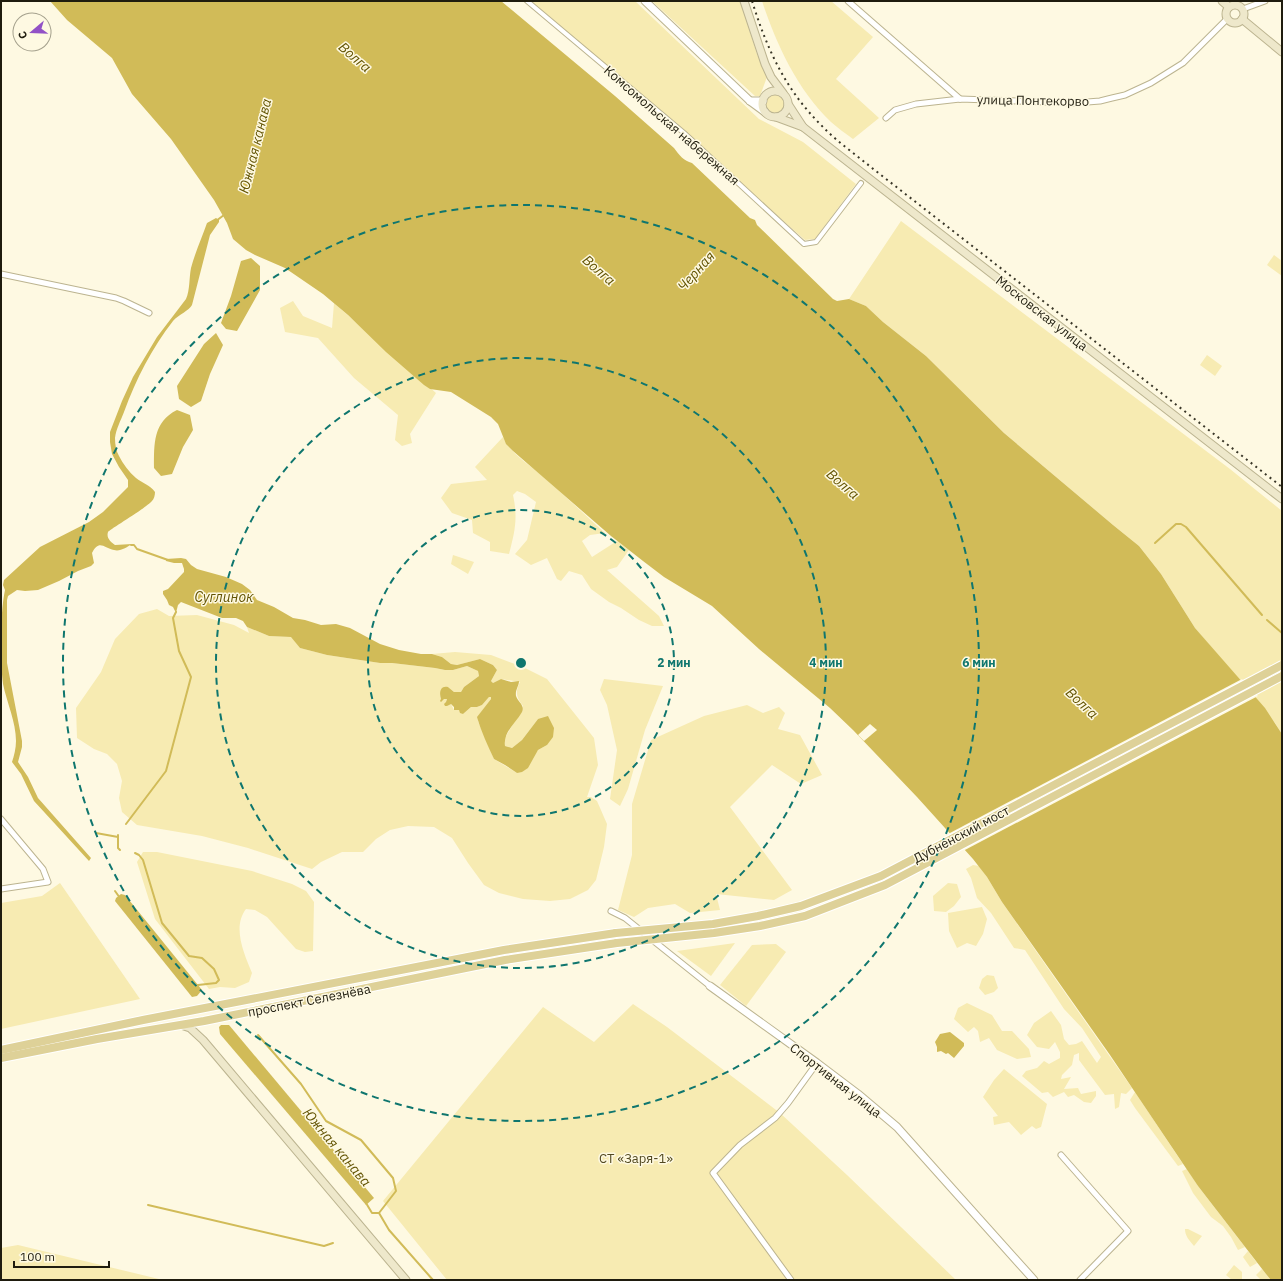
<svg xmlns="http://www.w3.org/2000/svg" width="1283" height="1281" font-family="'IBM Plex Sans',sans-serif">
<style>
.green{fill:#f7ebb2}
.water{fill:#d1bb58}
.pier{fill:#fef9e2}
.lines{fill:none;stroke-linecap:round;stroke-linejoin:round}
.stream{stroke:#d1bb58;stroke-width:2}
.pedestrian-casing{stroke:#bcb490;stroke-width:6}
.minor-casing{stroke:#bcb490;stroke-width:7}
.tertiary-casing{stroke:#bcb490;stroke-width:9}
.secondary-casing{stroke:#bcb490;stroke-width:9}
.primary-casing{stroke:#fff;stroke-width:10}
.pedestrian{stroke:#fff;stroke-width:4}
.minor{stroke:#fff;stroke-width:5}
.tertiary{stroke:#fff;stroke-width:7}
.secondary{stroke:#eee8cb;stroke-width:7}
.primary{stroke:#ded198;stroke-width:8}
.rail{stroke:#3a3728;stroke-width:2;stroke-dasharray:2 4;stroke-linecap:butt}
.primary-bridge-casing{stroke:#fff;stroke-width:10;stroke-linecap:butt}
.primary-bridge{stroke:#ded198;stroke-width:8}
.ring{fill:none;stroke:#0f766e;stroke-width:2;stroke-dasharray:7 5}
.labels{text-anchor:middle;stroke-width:3;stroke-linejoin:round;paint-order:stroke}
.street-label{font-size:13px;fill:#1f1c0e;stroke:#fef9e2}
.park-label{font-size:13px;fill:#524920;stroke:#fef9e2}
.water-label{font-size:14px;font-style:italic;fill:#635403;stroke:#fef9e2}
.centre{fill:#0f766e;stroke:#fef9e2;stroke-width:2}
.ring-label{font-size:12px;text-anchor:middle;font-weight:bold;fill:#0f766e;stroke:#fef9e2;stroke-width:3;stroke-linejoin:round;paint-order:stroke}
</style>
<rect width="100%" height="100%" fill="#fef9e2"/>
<g class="green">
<path d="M531,1H635L759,119L803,142L856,184L815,239L805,240C761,202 719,161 675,122C627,82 578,42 531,1Z"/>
<polygon points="652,1 740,1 757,54 767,77 760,96 755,96"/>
<path d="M762,1H831L873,37L836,79L879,118L853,139C846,134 838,128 831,122C797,89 777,46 762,1Z"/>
<circle cx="775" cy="104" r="9"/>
<polygon points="901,221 1230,469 1282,511 1282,734 1275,723 1195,628 1161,574 1139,546 1113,525 1004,433 926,356 883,322 866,306 849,299"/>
<polygon points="1274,255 1282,261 1282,276 1267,265"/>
<polygon points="293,301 303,316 332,328 334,303 436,393 410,434 412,443 402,446 395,440 398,415 354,378 318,338 285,332 280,308"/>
<polygon points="1207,355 1222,366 1215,376 1200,365"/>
<path d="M503,437C510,453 527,463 540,474C562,493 583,513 605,533L590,535L582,541L592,557L617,541L629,550L617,567L607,570L659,616L664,626H652L639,620L621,608L609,602L591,589L582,575L569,571L561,581L557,579L547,558L531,565L515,554L527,540L536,502L525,494L517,491L513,495C518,518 515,531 509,554L490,551V542L473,533L472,520L452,513L441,498L451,484L487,480L475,467Z"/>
<polygon points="453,555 474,562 468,574 451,564"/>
<path d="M157,609L169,616L197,615L234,625L249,633L247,627L269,636L292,637L300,648L327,655L380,663H392L435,668L445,670H453L467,666L478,671L479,676L464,687L461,692H454L448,687L440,696L441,699H447L446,702L451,704L454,710H459L463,714L471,707H477L482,705L489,697H491V699L479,715L478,721L494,759L517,773L538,750L547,745L538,719L522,740L512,748L505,746V738L523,706C516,697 515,692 520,682L501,679L493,683L491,681L497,670L493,665L480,659L457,665L451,664L442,657L432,654L455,652L491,655L523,667L547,679L594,738L598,765L587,797H591L597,801L607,824L604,847L596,880L588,890L570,899L550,901L523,899L499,893L484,885L468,863L452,838L434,827L408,826L390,830L376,839L363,852H342L321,862L312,869L248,848L202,836L137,825L122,812L119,798L122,781L117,764L107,754L94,749L77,738L76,708L101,672L115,639L139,614Z"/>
<polygon points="604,679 663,686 645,730 628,789 620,806 610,799 617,750 607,705 600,690"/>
<polygon points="747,705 763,713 779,707 785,713 778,729 800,735 822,775 801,784 772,765 730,807 792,890 774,900 716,894 720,910 690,913 675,904 648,908 634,917 618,910 632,855 632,804 651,740 704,716"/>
<path d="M143,852H157L252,871L292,884L306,891L314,902L313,951L305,952L296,949L267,917L255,910L246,909C232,927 244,954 252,973L249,982L235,988L220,987L209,989L155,919L137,862Z"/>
<polygon points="973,865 979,866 987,877 1002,902 1054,977 1132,1088 1126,1094 1121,1093 1119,1107 1115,1109 1114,1094 1105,1095 1079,1060 1079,1053 1074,1055 1072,1065 1062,1075 1061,1079 1071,1077 1064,1089 1078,1088 1081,1094 1096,1091 1096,1096 1091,1103 1084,1102 1074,1095 1068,1097 1064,1092 1053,1097 1048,1092 1042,1093 1022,1076 1026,1071 1037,1068 1044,1061 1049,1064 1060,1058 1060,1052 1055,1042 1049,1049 1037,1047 1027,1035 1034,1023 1051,1011 1061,1025 1064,1039 1069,1045 1076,1044 1082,1041 1097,1063 1101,1057 1082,1028 1064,1009 1025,950 1014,948 991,913 977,898 971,878 966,869"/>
<polygon points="60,883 140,999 1,1029 1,903 42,896"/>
<polygon points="948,883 957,884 961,897 954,906 946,912 934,911 933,896"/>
<polygon points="982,907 987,919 983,934 976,946 967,943 957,948 949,931 948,913"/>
<polygon points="735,943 711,976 677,951"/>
<polygon points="776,944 786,952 746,1006 720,985 752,945"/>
<polygon points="987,975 994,976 998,988 994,992 985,995 979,988 982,979"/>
<polygon points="967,1003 992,1015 1002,1031 1012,1031 1029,1049 1031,1057 1017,1059 997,1050 989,1038 980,1042 978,1031 974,1027 968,1032 954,1019 958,1008"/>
<polygon points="633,1004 667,1027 780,1113 847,1175 956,1280 447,1280 383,1201 543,1007 594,1042"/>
<polygon points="1004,1069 1047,1104 1041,1127 1036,1129 1032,1126 1021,1135 1009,1122 994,1125 993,1117 998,1116 983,1097 994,1080"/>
<polygon points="1135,1092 1183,1164 1178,1166 1135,1108 1130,1100"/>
<polygon points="1187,1169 1198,1186 1245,1247 1238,1250 1231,1237 1223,1226 1211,1217 1193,1193 1182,1171"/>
<path d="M1185,1229H1188L1202,1236L1194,1246C1189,1240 1185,1236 1185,1229Z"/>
<polygon points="18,1245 159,1279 163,1280 1,1280 1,1248"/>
<polygon points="1248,1251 1257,1263 1250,1267 1243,1257"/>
<polygon points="1234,1265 1242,1272 1242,1280 1232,1280 1226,1275"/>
<polygon points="1262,1269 1271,1280 1261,1280 1256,1275"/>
</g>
<g class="water">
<path d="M50,1H501L615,96L674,148C679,155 684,161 692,163L750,218L755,220L757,225L833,299L837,301L849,299L866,306L883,322L926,356L1004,433L1113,525L1139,546L1161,574L1195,628L1265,708L1282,734V1280H1271L1266,1274L1198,1186L1110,1055L1002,902L987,877L973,859L917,797L853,730L830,708L759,649L712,606L664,577L643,561L611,536L513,451L506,444L498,424L491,417L451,392L430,389L424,385L386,352L348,315L323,294L285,268L255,255L246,250L233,239L227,223L214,200L171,139L132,94L112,58L67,20Z"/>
<path d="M216,218L219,220V222L210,235L192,305C189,311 179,314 173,321C152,348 136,379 124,412C121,420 116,429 115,438C115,444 116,451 119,456C123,464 129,472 136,478C142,483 150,485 155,492C155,495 154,499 152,501C146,508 109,530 108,532C106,538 111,542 115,545L132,544C127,547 120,552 114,550C104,548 99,539 92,553L94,563L91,566L78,571L59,581L38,590L25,591L17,590L8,596L7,600V663L22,741V747L18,762L28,777L38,798L91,858L89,861L34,801L21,774L12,762C14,756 16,748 16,741C16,722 7,703 3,684C0,660 0,613 5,590L3,585L4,580L40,547L89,522L103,512L128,487V480L119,467L112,454L110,442V432L122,401L133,377L157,337L186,299C190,290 189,278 191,268C195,253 202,237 207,223Z"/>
<polygon points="251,258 260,266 260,290 237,331 226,329 221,323 231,296 241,261"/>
<polygon points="216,333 223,345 210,374 201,401 191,407 179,399 177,386 204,344"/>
<path d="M177,410L190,415L193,430L183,447L172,474L161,476L154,468C154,444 153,422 177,410Z"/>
<path d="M181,558L186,559L191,565L197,569L226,577L242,584L250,590L257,600L274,607L293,618L305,620L321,625L336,624L350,628L380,644L399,650L421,654H432L442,657L451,664L457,665L480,659L493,665L497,670L491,681L493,683L501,679L511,682L519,681C519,686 515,690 516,696C518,702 525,705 522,712C516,723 503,732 505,746L512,748L522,740L538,719L548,716L554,728L553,737L547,745L538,750L528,768L522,772L517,773L505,765L494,759C488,746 481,731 477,717L491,699V697H489L482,705L477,707H471L463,714L460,713L459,710H454V707L451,704L447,706H445L444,704L446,702L447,699H444L441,702L440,701L441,699C439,693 440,685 448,687L454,692H461L464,687L479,676L478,671L467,666L453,670H445L435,668L392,663H380L327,655L300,648L291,637L269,636L247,627L243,621L236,618H222L181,602L178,605L176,613L173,607L169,605L167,600L163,594V591L168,589L184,572V569L182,563H174L166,561V559Z"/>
<polygon points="121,894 125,895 202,990 197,996 192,997 115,901 116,898"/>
<polygon points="221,1025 229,1025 374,1198 366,1205 220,1034 219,1027"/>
<polygon points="950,1032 964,1043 964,1046 954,1058 948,1053 946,1054 941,1051 937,1052 937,1047 935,1042 940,1034"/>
</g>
<g class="pier">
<polygon points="1242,679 1258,696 963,851 948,834"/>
<polygon points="870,724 877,730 864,741 858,735"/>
</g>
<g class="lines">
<g class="stream">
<polyline points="216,221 224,215"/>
<polyline points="1155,543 1176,524 1181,524 1186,527 1262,615"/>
<polyline points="131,545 134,545 137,549 168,560"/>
<polyline points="1267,620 1282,633"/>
<polyline points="126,824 166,771 191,677 179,651 173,618 176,612"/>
<polyline points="96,833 118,837"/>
<polyline points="118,835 118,848 120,850"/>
<polyline points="135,853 139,855 143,860 162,923 189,956 202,958 214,969 219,980 216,983 198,985 196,986"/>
<polyline points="115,891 120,898"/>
<polyline points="258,1035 301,1084 326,1121 361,1140 393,1178 396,1191 379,1213"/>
<polyline points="366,1203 372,1213 379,1213 389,1230 433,1280"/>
<polyline points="148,1205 324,1246 333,1243"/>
</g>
<defs>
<polyline id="pedestrian" points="527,1 684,133 804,244 816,242 861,183"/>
<g id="minor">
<polyline points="848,1 960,99"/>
<polyline points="1243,9 1265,1"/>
<polyline points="886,118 895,110 916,104 960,99 1075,103 1100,101 1112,98 1125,95 1151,83 1183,63 1227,19"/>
<polyline points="1,274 116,298 124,301 149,313"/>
<polyline points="1,819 43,869 48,882 1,889"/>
<polyline points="611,911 625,918 710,986"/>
<polyline points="1061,1155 1128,1231 1080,1280"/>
<polyline points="791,1280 713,1173 740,1145 775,1118 788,1103 817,1063"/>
</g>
<g id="tertiary">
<polyline points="645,1 750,101 765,112"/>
<polyline points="750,101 763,101"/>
<polyline points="710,986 817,1063 858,1094 897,1127 1034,1280"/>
</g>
<g id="secondary">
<polyline points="744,1 765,64 771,77 783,93"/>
<polyline points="1222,1 1229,7"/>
<circle cx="1235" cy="14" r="9"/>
<polyline points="1242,19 1282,52"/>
<circle cx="775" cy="104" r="13"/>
<polyline points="788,104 803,127 1282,499"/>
<polyline points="776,117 803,127"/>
<polyline points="181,1025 190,1028 203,1040 406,1280"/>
</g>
<g id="primary">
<polyline points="1,1050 143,1020 504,950 616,933"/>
<polyline points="1,1058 97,1039 204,1021 505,960 617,943"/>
</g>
</defs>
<use href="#pedestrian" class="pedestrian-casing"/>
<use href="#minor" class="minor-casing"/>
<use href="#tertiary" class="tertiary-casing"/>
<use href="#secondary" class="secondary-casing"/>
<use href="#primary" class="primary-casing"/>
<use href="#pedestrian" class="pedestrian"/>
<use href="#minor" class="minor"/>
<use href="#tertiary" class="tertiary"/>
<use href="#secondary" class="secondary"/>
<use href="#primary" class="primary"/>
<path class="rail" d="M752,1C767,49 785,89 821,125C836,141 855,154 872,168L1282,487"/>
<defs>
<g id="primary-bridge">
<polyline points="616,933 713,924 758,916 801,906 881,876 1282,665"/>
<polyline points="617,943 714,933 760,926 805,916 885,885 1282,676"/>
</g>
</defs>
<use href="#primary-bridge" class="primary-bridge-casing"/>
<use href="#primary-bridge" class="primary-bridge"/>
</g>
<g class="ring">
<circle cx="521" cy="663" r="153"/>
<circle cx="521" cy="663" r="305"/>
<circle cx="521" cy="663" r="458"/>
</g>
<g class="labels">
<g class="street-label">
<text transform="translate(1033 100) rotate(1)" y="5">улица Понтекорво</text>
<text transform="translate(672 125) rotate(41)" y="5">Комсомольская набережная</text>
<text transform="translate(1042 313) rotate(38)" y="5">Московская улица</text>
<text transform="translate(961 834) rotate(-28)" y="5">Дубненский мост</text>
<text transform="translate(309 1000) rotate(-11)" y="5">проспект Селезнёва</text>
<text transform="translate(836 1080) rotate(38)" y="5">Спортивная улица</text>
</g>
<g class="park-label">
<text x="636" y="1163">СТ «Заря-1»</text>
</g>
<g class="water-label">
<text transform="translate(355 57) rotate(41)" y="5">Волга</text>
<text transform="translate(255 146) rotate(-76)" y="5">Южная канава</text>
<text transform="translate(599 270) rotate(41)" y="5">Волга</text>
<text transform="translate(696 271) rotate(-48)" y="5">Черная</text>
<text transform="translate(843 484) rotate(41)" y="5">Волга</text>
<text x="224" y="602">Суглинок</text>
<text transform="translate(1082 703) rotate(43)" y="5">Волга</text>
<text transform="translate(337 1147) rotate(50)" y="5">Южная канава</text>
</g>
</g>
<circle cx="521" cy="663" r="6" class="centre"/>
<g class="ring-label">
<text x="674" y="667">2 мин</text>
<text x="826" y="667">4 мин</text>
<text x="979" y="667">6 мин</text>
</g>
<rect width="1283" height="1281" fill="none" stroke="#1f1c0e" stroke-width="4"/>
<g transform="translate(32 32) rotate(251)"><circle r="19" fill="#fef9e2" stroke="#a5a18d"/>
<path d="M0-3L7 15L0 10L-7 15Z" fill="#9251c6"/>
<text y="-6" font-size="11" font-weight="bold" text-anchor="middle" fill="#1f1c0e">С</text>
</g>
<path d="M14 1261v6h95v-6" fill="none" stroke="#1f1c0e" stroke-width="2"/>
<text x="20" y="1261" font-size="12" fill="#1f1c0e" stroke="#fef9e2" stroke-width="3" paint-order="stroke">100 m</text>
</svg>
